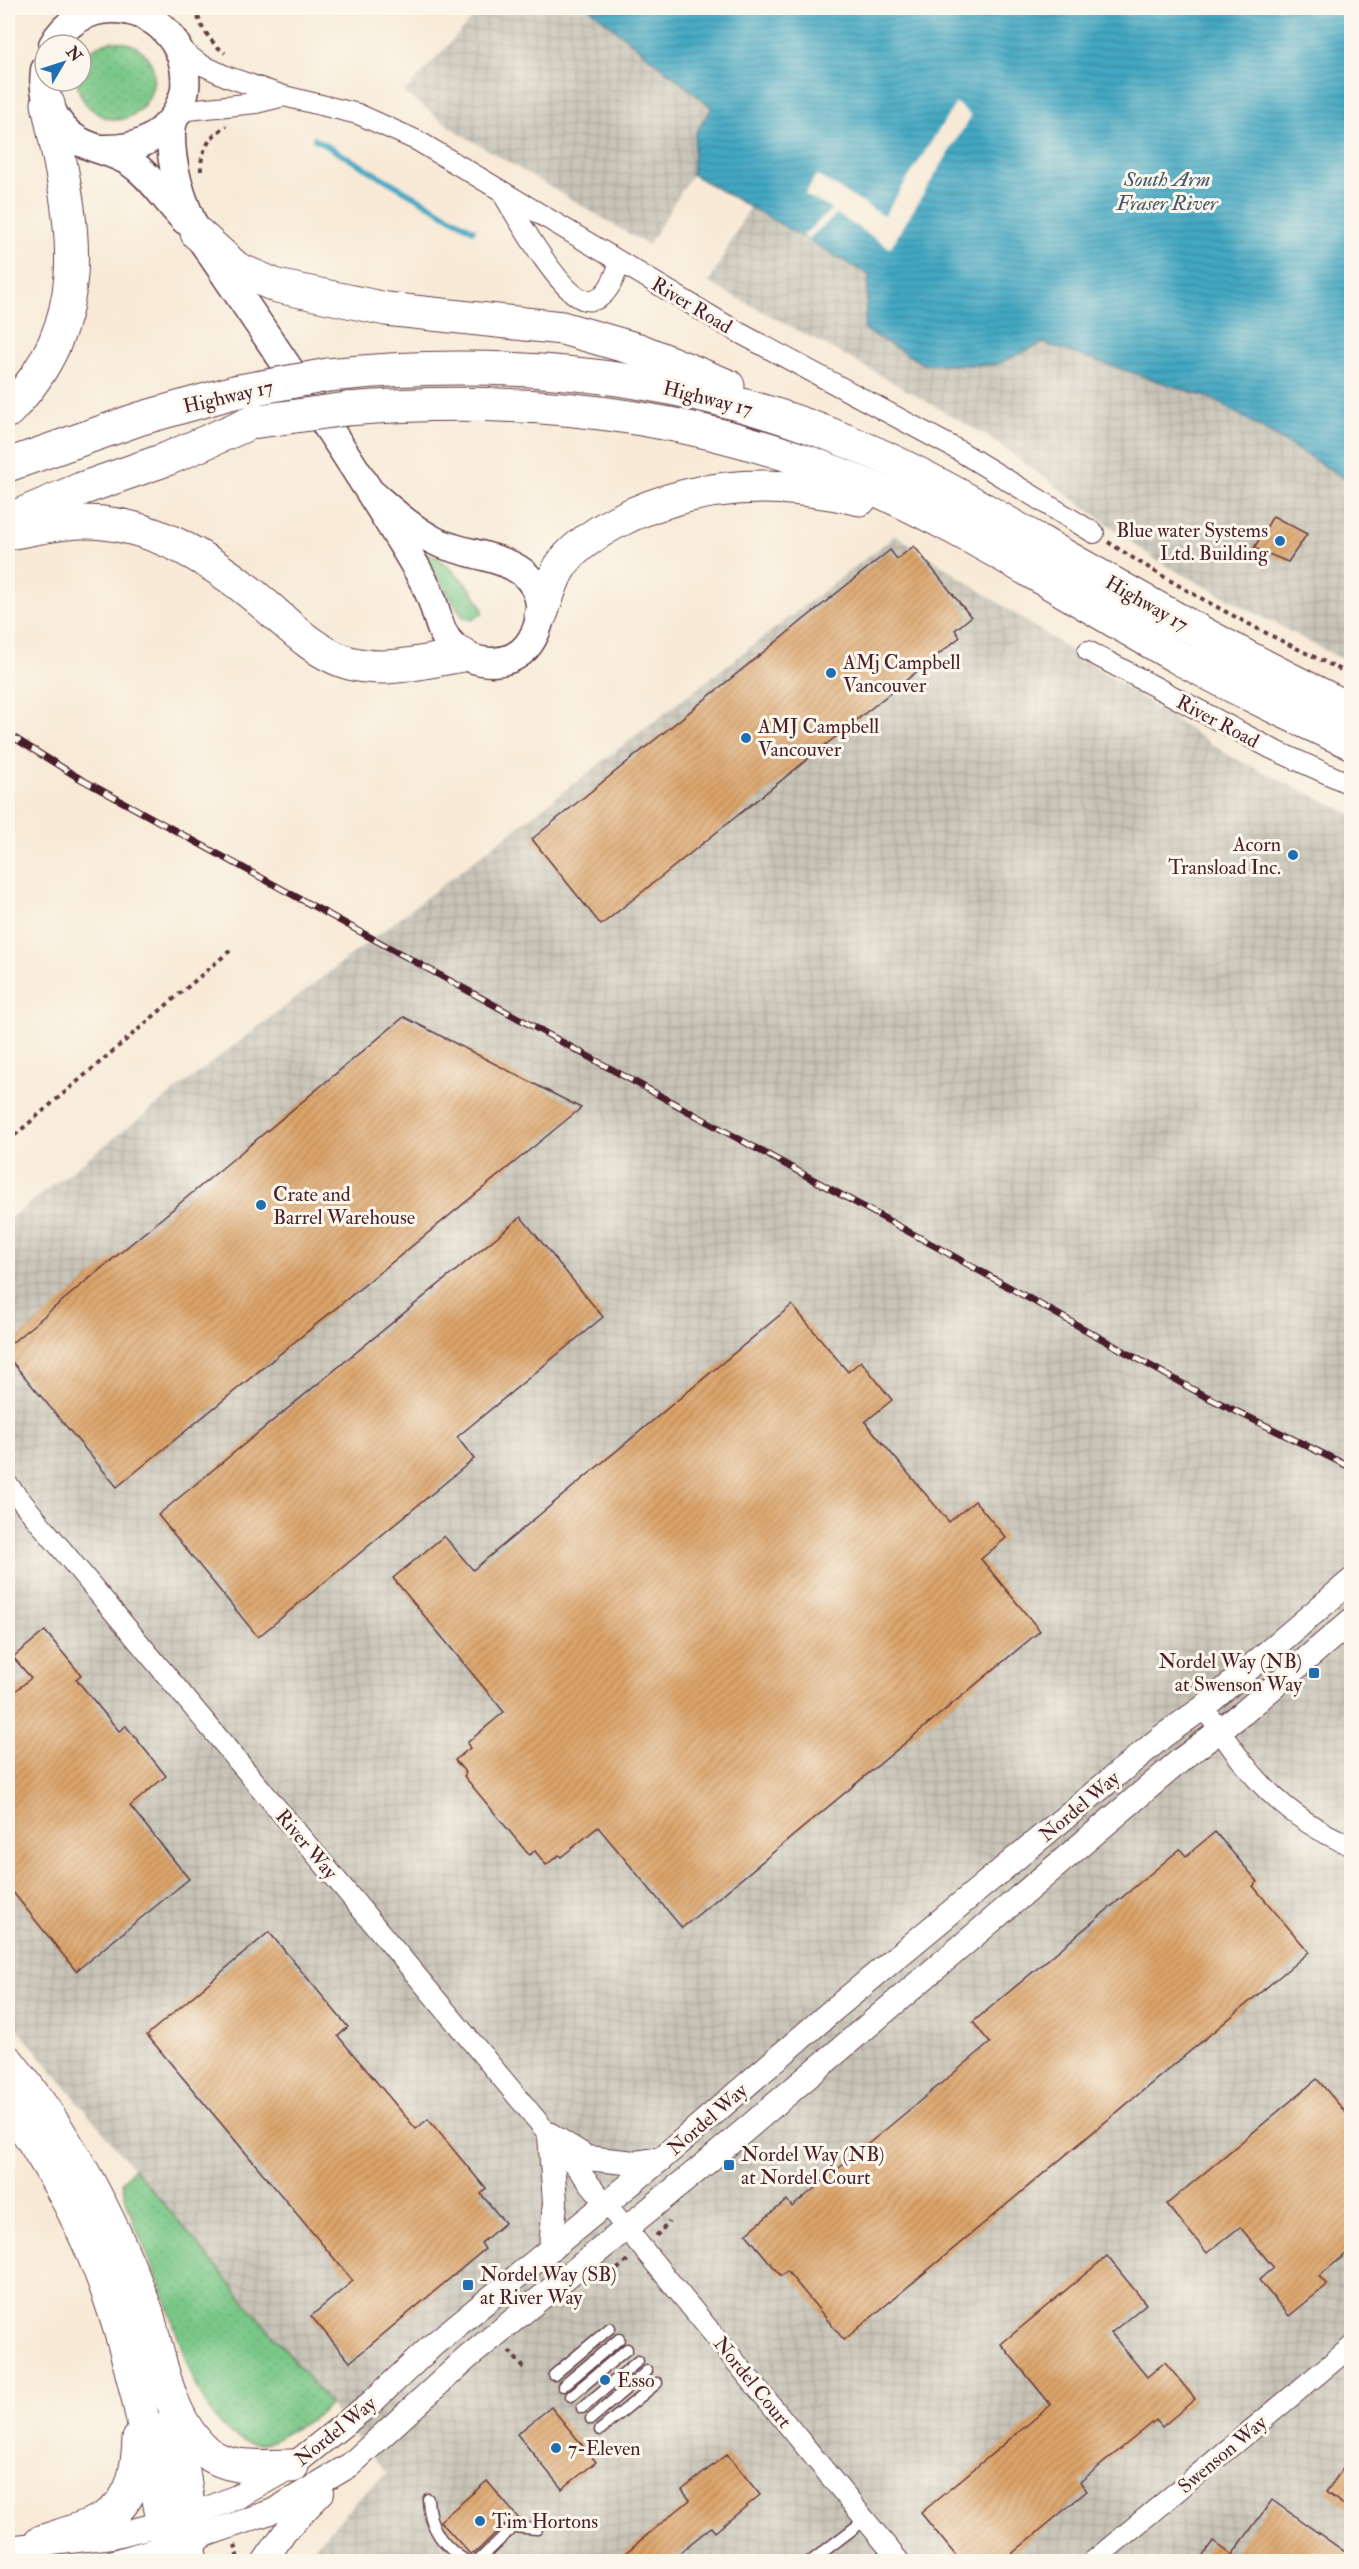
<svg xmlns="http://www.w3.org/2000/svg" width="1359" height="2569" font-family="'IM FELL Double Pica',serif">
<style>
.industrial{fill:url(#industrial-grid)}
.grass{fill:url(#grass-dots);stroke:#627359;stroke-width:1.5}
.water{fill:url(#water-rules);stroke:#466477;stroke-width:1.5}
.pier{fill:#f8ead7}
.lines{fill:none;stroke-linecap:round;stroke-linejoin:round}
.stream{stroke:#43a8c3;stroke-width:6}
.building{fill:url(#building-hatch)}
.service-casing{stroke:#643d45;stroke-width:13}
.minor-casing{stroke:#643d45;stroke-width:22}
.tertiary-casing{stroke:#643d45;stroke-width:26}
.secondary-casing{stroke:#643d45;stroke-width:31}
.motorway-casing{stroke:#643d45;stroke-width:35}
.path{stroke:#643d45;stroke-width:4;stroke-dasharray:4.5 4.5;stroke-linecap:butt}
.service{stroke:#fff;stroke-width:10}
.minor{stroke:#fff;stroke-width:20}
.tertiary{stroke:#fff;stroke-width:24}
.secondary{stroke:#fff;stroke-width:28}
.motorway{stroke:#fff;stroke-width:33}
.rail-casing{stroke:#4a1f2b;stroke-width:7}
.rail{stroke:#fbf7ec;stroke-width:4.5;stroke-dasharray:14;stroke-linecap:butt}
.motorway-bridge-casing{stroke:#643d45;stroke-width:35;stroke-linecap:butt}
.motorway-bridge{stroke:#fff;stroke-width:33}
.poi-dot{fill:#1f6fb2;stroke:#fbf7ec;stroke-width:2}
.labels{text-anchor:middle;stroke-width:6;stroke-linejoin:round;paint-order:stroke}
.street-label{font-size:20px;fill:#4a1f2b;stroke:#fbf7ec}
.poi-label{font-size:20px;fill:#4a1f2b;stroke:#fbf7ec;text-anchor:start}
.water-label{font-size:21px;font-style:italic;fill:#475668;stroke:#fbf7ec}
</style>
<defs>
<pattern id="industrial-grid" width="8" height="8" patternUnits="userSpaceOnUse" patternTransform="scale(1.5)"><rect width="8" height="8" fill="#c8c4b8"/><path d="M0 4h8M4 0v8" fill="none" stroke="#ada89e"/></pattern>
<pattern id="grass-dots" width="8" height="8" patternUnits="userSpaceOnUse" patternTransform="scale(1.5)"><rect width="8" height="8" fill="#79c787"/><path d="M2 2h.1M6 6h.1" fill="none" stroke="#6aaa75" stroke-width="1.8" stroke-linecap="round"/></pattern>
<pattern id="water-rules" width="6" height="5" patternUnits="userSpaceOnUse" patternTransform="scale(1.5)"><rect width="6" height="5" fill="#43a8c3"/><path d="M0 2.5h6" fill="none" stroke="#3a889f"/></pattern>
<pattern id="building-hatch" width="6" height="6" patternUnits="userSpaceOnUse" patternTransform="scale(1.5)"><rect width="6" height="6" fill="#dca46a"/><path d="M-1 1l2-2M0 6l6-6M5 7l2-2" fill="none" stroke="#b48557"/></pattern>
</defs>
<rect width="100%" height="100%" fill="#fbf7ec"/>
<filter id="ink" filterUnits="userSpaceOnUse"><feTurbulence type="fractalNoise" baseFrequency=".0167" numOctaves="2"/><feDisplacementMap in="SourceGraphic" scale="12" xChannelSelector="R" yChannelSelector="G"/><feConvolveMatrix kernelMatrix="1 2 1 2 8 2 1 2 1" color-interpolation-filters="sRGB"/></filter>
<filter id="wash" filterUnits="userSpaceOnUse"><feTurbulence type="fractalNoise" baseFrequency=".008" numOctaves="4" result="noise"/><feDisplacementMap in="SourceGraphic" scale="24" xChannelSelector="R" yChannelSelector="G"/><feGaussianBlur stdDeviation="1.35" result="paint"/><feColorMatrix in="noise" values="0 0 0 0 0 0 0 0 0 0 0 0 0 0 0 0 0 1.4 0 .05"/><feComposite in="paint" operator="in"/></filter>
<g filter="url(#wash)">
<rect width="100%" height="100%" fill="#f8ead7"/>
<g class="industrial">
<polygon points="482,8 589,8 712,108 695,134 692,174 648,245 459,133 404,93"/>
<polygon points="749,208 869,275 864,329 995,365 1043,343 1215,400 1351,482 1351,659 1349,663 1158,561 989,437 848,357 709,283"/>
<polygon points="896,535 1230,756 1351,814 1351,2561 301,2561 363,2494 386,2473 8,2017 8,1220"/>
</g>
<g class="grass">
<path d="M111,41C188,43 147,148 95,112C85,105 78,94 77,81H81C81,57 86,48 111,41Z"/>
<path d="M428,553C443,559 483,596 483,613L472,620L463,617L425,557Z"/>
<path d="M134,2168L330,2404C318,2416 304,2424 288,2432C281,2436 272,2443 264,2444C204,2450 181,2340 165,2298C151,2259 130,2223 122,2182Z"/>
</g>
<polygon class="water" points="589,8 1351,8 1351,482 1215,400 1043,343 995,365 923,364 864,329 869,275 692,174 695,134 712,108"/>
<polygon class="pier" points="956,103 971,116 890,248 837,214 807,240 802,236 832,209 805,195 816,175 884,216"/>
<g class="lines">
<polyline class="stream" points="315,139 473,230"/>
</g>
<g id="blocks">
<g class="building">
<polygon points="1273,516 1307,534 1288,562 1254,548"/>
<polygon points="914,546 971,617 955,630 960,637 601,925 532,839 890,550 897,559"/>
<polygon points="404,1017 581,1108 117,1487 8,1357 8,1346"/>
<polygon points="521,1217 603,1317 457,1437 474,1459 258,1637 158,1515"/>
<polygon points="792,1305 848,1372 861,1361 892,1400 865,1422 949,1522 975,1501 1006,1538 981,1559 1040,1631 682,1928 598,1827 561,1857 559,1855 546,1865 535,1851 529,1855 464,1776 466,1773 455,1760 470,1748 467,1743 504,1712 393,1578 444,1536 473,1570"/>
<polygon points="45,1631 81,1675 76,1679 119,1731 126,1726 166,1776 130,1806 189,1879 76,1971 8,1886 8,1697 31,1678 13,1657"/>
<polygon points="1215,1832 1258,1882 1253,1886 1309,1952 844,2340 787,2271 781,2276 746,2234 787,2200 792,2207 990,2043 973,2022 1180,1849 1186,1856"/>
<polygon points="269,1932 348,2027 338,2036 416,2129 428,2119 486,2189 481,2194 505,2223 481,2243 485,2249 350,2362 311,2316 353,2281 147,2035"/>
<polygon points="1317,2079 1352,2120 1352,2249 1319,2276 1327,2285 1289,2316 1259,2280 1274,2268 1240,2227 1207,2253 1167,2204"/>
<polygon points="1107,2256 1146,2304 1111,2333 1147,2377 1165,2362 1195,2399 1162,2427 1156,2420 1080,2482 1087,2491 1002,2562 961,2562 921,2513 1051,2405 1001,2344"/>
<polygon points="551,2407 596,2462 562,2489 517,2434"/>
<polygon points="727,2454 760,2495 715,2532 711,2527 668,2562 614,2562 690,2500 682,2490"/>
<polygon points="1352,2456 1352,2511 1326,2492"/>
<polygon points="487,2481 520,2520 508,2521 475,2553 470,2554 440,2521"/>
<polygon points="1272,2500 1352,2557 1352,2562 1198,2562 1213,2541 1232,2555"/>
</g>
</g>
</g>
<g filter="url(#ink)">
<use href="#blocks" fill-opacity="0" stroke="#643d45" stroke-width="1.5"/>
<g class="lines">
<defs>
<g id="service">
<polyline points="554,2375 610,2328"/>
<polyline points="563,2386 619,2339"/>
<polyline points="571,2396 627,2349"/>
<polyline points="582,2408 638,2361"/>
<polyline points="591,2419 647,2371"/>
<polyline points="600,2430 657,2383"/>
<path d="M428,2499C429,2528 443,2547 468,2562"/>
<polyline points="471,2562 479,2560 513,2527 537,2529"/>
<polyline points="810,2562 866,2519"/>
</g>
<g id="minor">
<polyline points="179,49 200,64 228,77 284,96 358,114 418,141 736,331 958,450 1094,533"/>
<polyline points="178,111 256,103 284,96"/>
<path d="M503,194C516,216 561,295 585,300C606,304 615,277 620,262"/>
<polyline points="1088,651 1272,749 1352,785"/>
<polyline points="8,1485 585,2178 900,2562"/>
<path d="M1204,1707C1245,1771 1280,1816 1352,1846"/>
<polyline points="193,2539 198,2562"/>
<polyline points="1092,2562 1352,2346"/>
</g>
<g id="tertiary">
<polyline points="550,2135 587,2158 635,2163 661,2159"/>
<polyline points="550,2135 555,2202 551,2248"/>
<polyline points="8,2548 113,2536 190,2516 237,2497 292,2466 372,2402 434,2344 661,2159 833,2010 1163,1736 1204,1707 1352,1580"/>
<polyline points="114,2562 193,2539 273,2511 350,2465 467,2358 705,2164 1182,1759 1243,1713 1352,1620"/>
<polyline points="264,2562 287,2529 322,2493"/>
</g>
<g id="secondary">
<path d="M53,45C65,23 87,9 112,9C157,9 189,45 185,89C183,104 171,118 171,132C170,167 182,202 197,233C267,337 339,440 404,547C413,562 423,578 430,595C438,613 438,633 454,647C476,668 516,668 532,639C540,625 543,611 538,595C526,554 469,558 435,541C411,529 390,509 370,492"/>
<path d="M45,70C41,96 55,128 79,141C95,150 115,152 131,163C152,177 167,202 185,220"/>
<path d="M102,149C137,150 157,140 178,112"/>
</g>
<g id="motorway">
<polyline points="197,233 237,269 277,286 386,309 562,328 639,350 728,386"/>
<path d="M328,375C506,356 688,374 854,444C926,474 992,514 1059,553C1156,608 1251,662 1352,710"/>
<path d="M347,409C514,395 681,411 837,473C958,521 1068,596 1181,659C1237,689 1294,717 1352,743"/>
<path d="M8,411C100,315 72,220 48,104"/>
<polyline points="8,465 139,419 234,392"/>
<polyline points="11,519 81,489 167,459 252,422"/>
<path d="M8,533C32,529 55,523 80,522C150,520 213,560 264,604C289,625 314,652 346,662C383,674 426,661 463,655"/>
<path d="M541,614C547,599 551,581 560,567C572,548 596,533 616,522C694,482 776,479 860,499"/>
<path d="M8,2062C57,2122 97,2191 127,2262C134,2279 141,2296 147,2313C160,2358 168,2418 205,2451C228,2471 263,2466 292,2466"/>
<path d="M8,2103C43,2153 74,2206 97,2263C133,2353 150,2452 168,2547"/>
<polyline points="175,2417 193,2539"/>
<path d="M41,2542C106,2520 136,2518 139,2439"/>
</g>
</defs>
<use href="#service" class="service-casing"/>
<use href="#minor" class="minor-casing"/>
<use href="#tertiary" class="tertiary-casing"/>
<use href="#secondary" class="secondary-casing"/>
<use href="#motorway" class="motorway-casing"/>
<g class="path">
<path d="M195,8C201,27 208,40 225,53"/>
<path d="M201,171C200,151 210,135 227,126"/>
<path d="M1108,542C1186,593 1267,635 1352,675"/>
<polyline points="8,1141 232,949"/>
<polyline points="656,2236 669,2222"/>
<polyline points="601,2277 611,2274 630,2259"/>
<polyline points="509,2351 525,2369"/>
<polyline points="235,2545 240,2562"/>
<polyline points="219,2562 236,2556"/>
</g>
<use href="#service" class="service"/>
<use href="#minor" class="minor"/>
<use href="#tertiary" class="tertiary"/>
<use href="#secondary" class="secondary"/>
<use href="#motorway" class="motorway"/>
<defs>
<polyline id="rail" points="8,734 79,778 944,1251 1201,1394 1352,1468"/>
</defs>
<use href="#rail" class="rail-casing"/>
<use href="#rail" class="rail"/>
<defs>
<g id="motorway-bridge">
<polyline points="234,392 328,375"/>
<polyline points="252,422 347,409"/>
</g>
</defs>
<use href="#motorway-bridge" class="motorway-bridge-casing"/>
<use href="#motorway-bridge" class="motorway-bridge"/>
</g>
</g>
<g class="poi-dot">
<circle cx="1280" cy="541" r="6"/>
<circle cx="831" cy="673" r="6"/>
<circle cx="746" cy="738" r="6"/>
<circle cx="1293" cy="855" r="6"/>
<circle cx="261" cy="1205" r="6"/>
<rect x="1308" y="1667" width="12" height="12" rx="3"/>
<rect x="723" y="2159" width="12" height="12" rx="3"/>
<rect x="462" y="2279" width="12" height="12" rx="3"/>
<circle cx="605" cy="2380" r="6"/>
<circle cx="556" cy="2448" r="6"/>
<circle cx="480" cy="2521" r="6"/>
</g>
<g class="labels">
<g class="street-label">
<text transform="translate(692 305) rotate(31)" y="7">River Road</text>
<text transform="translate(228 396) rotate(-13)" y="7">Highway 17</text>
<text transform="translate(708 398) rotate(14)" y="7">Highway 17</text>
<text transform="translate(1147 603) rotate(30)" y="7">Highway 17</text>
<text transform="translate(1218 721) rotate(28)" y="7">River Road</text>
<text transform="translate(1079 1806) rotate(-40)" y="7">Nordel Way</text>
<text transform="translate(307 1844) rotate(50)" y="7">River Way</text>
<text transform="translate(707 2119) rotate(-41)" y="7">Nordel Way</text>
<text transform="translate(753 2382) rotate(51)" y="7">Nordel Court</text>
<text transform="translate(335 2431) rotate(-39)" y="7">Nordel Way</text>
<text transform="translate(1222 2454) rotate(-40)" y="7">Swenson Way</text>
</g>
<g class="poi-label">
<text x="1268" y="537" text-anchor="end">Blue water Systems<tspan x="1268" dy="23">Ltd. Building</tspan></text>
<text x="843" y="669">AMj Campbell<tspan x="843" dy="23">Vancouver</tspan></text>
<text x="758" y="733">AMJ Campbell<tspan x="758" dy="23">Vancouver</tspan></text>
<text x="1281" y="851" text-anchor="end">Acorn<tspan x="1281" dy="23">Transload Inc.</tspan></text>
<text x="273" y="1201">Crate and<tspan x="273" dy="23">Barrel Warehouse</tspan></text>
<text x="1302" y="1668" text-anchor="end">Nordel Way (NB)<tspan x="1302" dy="23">at Swenson Way</tspan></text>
<text x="741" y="2161">Nordel Way (NB)<tspan x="741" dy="23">at Nordel Court</tspan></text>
<text x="480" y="2281">Nordel Way (SB)<tspan x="480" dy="23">at River Way</tspan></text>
<text x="617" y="2387">Esso</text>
<text x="568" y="2455">7-Eleven</text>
<text x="492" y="2528">Tim Hortons</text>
</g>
<g class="water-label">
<text x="1167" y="186">South Arm<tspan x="1167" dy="24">Fraser River</tspan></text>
</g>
</g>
<rect width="1359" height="2569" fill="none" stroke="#fbf7ec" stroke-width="30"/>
<g transform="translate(63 63) rotate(51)"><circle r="28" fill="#fbf7ec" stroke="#b4a19f" stroke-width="1.5"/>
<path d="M0-4.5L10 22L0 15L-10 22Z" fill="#1f6fb2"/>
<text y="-9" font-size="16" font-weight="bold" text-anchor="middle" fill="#4a1f2b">N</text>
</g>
</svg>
